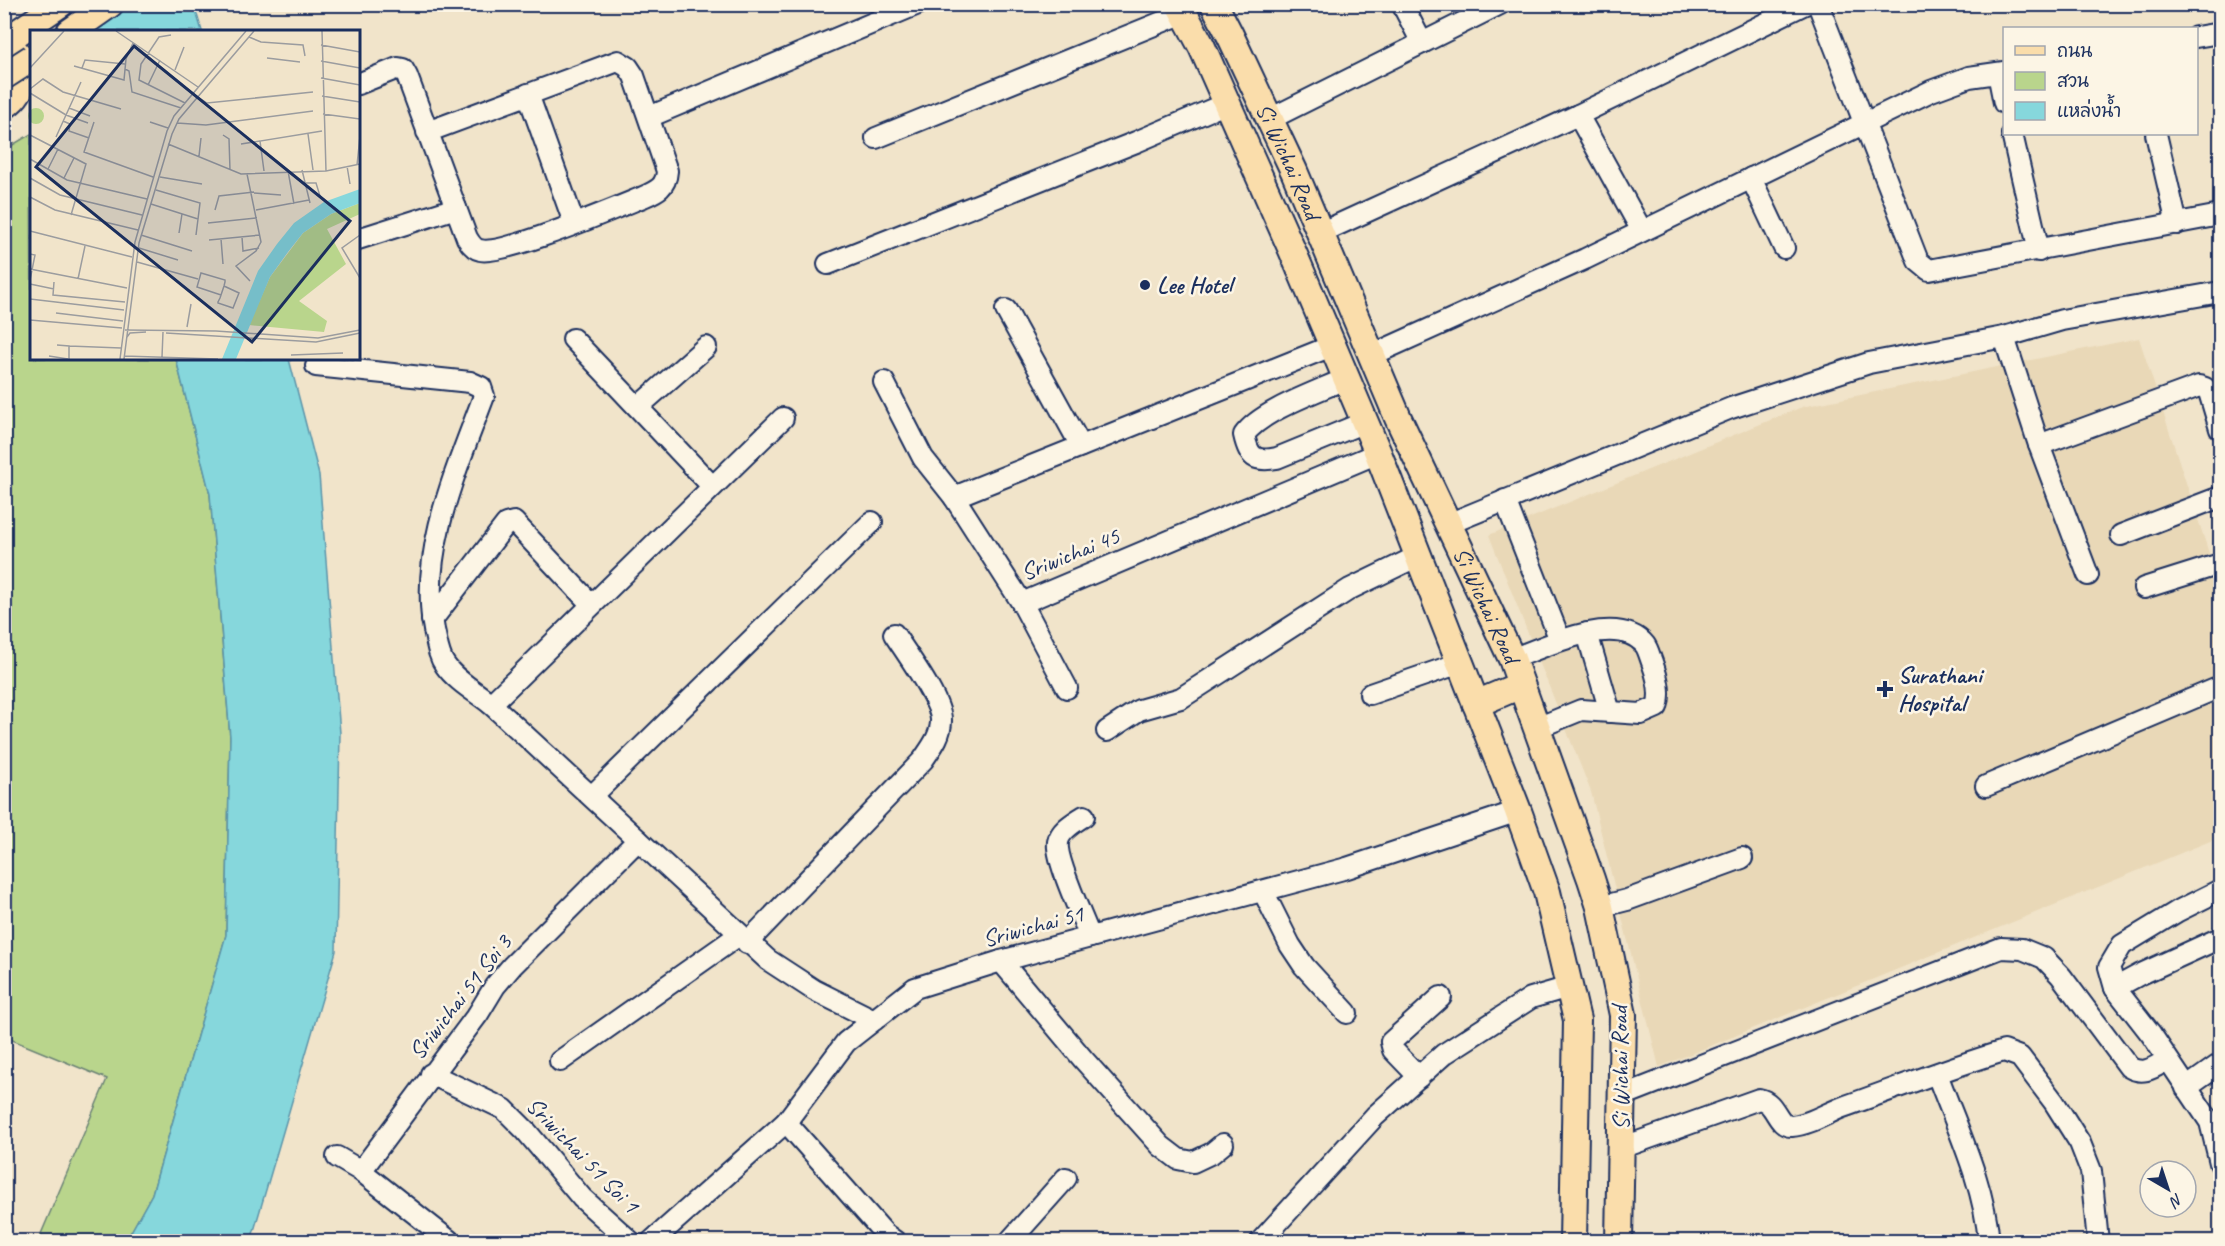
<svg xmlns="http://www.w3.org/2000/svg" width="2225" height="1246" font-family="Caveat,'Playpen Sans Thai',sans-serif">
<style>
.built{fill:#e9d8b7}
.green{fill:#b9d58c;stroke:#6a8275;stroke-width:1.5}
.water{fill:#86d7dc;stroke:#5b94aa;stroke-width:1.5}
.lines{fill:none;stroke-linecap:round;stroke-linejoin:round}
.minor-casing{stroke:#1b2f5e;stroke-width:24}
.major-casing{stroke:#1b2f5e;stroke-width:30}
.minor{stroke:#fcf5e5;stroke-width:20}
.major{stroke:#faddab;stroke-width:26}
.major-bridge-casing{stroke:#1b2f5e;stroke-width:30;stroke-linecap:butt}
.major-bridge{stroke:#faddab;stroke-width:26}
.poi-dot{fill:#1b2f5e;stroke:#fcf5e5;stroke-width:2}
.labels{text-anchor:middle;stroke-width:5;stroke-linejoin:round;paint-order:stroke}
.street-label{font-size:24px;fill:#1b2f5e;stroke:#fcf5e5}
.poi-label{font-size:24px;font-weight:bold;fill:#1b2f5e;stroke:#fcf5e5;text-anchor:start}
.inset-road{fill:none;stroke:#9b9c9f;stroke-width:1.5}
.view{fill:#1b2f5e;fill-opacity:0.15;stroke:#1b2f5e;stroke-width:3}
.inset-edge{fill:none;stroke:#1b2f5e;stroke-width:3}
</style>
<rect width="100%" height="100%" fill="#f1e4ca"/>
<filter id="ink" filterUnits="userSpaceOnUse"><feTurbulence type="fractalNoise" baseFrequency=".0167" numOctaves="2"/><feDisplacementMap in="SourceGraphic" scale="12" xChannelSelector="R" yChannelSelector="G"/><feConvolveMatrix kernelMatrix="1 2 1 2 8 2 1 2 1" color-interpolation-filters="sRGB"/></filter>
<g filter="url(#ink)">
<polygon class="built" points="2139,338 2220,587 2220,837 1659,1067 1591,792 1489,535 1802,407"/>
<polygon class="green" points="31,134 32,358 176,359 210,494 230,737 226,935 152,1194 126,1241 38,1241 107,1079 5,1037 4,150"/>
<g class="water">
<polygon points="80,5 194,5 202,31 88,31"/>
<polygon points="176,359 289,359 319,475 340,733 336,951 251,1241 126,1241 152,1194 226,935 230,737 210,494"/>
</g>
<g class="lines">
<defs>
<g id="minor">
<polyline points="1402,4 1422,43"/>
<polyline points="1818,4 1918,261 1929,270 2220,215"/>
<polyline points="2196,37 2220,33"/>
<polyline points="1998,73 2004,103"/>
<path d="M358,84L398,68L403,69L407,76L467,238C470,243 474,249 480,250C503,256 615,208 643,197C657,191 666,187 667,171L634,76L628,67L618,61L427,132"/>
<polyline points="528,94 574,223"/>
<polyline points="1578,115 1642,231"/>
<polyline points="649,117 918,4"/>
<polyline points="1270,119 1500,4"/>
<polyline points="2012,134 2039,251"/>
<polyline points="2156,134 2177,224"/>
<polyline points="876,138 1184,13"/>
<polyline points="1751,178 1784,248"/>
<polyline points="1320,233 1578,115 1805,4"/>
<polyline points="358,239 456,208"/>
<polyline points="828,264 1136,142 1227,103"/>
<polyline points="1006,310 1081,446"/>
<polyline points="2004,337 2062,320 2220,292"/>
<polyline points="573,339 712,486"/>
<polyline points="1372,355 1585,259 1931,91 1969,77 2004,72"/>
<path d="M316,366L470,382L481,387L484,396C457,469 419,551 434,630C437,642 438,655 445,665C456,681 476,692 491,704L768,960L814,990L874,1020"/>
<path d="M1347,378C1319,391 1260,411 1244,435C1249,458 1255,462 1277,458L1365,422"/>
<polyline points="884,382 923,458 954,497 1022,603 1378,453"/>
<polyline points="638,407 706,347"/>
<polyline points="2039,445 2199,386 2205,388 2209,392 2220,429"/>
<polyline points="954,497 1334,345"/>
<polyline points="1505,500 1560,640"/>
<polyline points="1448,524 1731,408 1869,363 2004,337 2039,445 2088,575"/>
<polyline points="2121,535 2220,497"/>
<polyline points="2144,588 2220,564"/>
<polyline points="1022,603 1067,688"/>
<polyline points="432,620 506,524 514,522 591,604"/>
<polyline points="1587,633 1610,712"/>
<path d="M1512,659C1543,647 1618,611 1645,645C1648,649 1650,657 1652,662C1657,676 1662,693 1657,707L1641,714L1581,710L1537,728"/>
<polyline points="1370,694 1460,663"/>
<polyline points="491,704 783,418"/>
<polyline points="1107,731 1139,710 1181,698 1350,589 1418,556"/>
<polyline points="1986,786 2220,687"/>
<polyline points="592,796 872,522"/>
<path d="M1084,816C1075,822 1060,830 1058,842C1055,859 1083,918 1090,937"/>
<polyline points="1263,891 1290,945 1304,966 1347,1013"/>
<polyline points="1600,907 1627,900 1742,858"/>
<polyline points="2220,938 2139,975 2115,988 2151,1034 2210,1122 2220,1163"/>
<path d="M747,943L923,760C931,748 941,736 941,721C942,701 906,653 894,634"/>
<polyline points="1001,961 1083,1059 1161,1146 1178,1159 1193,1162 1212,1153 1223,1144"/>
<polyline points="2115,988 2109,967 2122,945 2178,911 2220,890"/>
<polyline points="560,1061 739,935"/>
<polyline points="431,1074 504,1109 526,1131 582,1198 631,1242"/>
<path d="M1937,1074C1957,1128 1984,1183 1989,1242"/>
<polyline points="1419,1077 1393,1050 1391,1042 1441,997"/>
<polyline points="2186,1088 2220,1064"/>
<path d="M1622,1096L2001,948L2022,949L2044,958L2061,976L2129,1067C2144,1076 2154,1067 2167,1060"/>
<polyline points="786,1122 885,1234 896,1242"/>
<path d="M1621,1148L1759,1099C1777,1102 1776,1127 1792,1126C1809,1125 1827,1113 1843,1107C1897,1088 1950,1067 2004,1051L2020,1057L2054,1102L2080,1143L2091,1171L2098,1242"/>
<polyline points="337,1157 361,1171 451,1242"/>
<polyline points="361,1171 478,1014 495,986 512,966 638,840"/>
<polyline points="651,1242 786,1122 846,1042 915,988 1001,961 1347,868 1518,811"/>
<polyline points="1009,1242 1066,1178"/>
<polyline points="1260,1242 1375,1116 1444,1054 1531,998 1569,987"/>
</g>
<g id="major">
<polyline points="1179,4 1202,47 1292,250 1378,453 1518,811 1547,892 1577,1020 1573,1242"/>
<path id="s1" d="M1214,4L1230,35L1294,171L1398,418L1512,659L1591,879L1600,907L1623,1015L1619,1242"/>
<polyline points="70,32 110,4"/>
<polyline points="4,42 60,4"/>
<path d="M4,43C32,58 29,90 4,106"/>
<polyline points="1476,704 1521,685"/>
</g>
</defs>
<use href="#minor" class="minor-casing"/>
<use href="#major" class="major-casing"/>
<use href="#minor" class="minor"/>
<use href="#major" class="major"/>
<defs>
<polyline id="major-bridge" points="4,76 32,58"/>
</defs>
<use href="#major-bridge" class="major-bridge-casing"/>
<use href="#major-bridge" class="major-bridge"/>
</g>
</g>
<g class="poi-dot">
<circle cx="1145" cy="285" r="6"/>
<path d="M1882 680h6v6h6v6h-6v6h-6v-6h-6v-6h6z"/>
</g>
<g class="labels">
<g class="street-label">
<text dy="8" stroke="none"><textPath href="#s1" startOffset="174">Si Wichai Road</textPath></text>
<text transform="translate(1070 554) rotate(-22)" y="8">Sriwichai 45</text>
<text dy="8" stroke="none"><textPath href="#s1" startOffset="660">Si Wichai Road</textPath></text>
<text transform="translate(1033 926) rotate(-15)" y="8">Sriwichai 51</text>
<text transform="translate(460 997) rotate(-52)" y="8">Sriwichai 51 Soi 3</text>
<text transform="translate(1620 1068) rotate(-91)" y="8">Si Wichai Road</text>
<text transform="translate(583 1155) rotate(46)" y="8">Sriwichai 51 Soi 1</text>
</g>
<g class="poi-label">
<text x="1157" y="293">Lee Hotel</text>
<text x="1898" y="683">Surathani<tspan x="1898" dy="28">Hospital</tspan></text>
</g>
</g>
<g transform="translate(30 30)">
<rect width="330" height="330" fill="#f1e4ca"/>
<path d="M-2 86a8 8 0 1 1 16 0a8 8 0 1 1-16 0ZM330,173V184L297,199L316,234L269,271L297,291L294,302L219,295L240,247L273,203L301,184Z" fill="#b9d58c"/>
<path d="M330,159V173L301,184L273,203L258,222L240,247L206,329H192L228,241L247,214L264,193L294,172Z" fill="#86d7dc"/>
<path class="inset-road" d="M86,1L168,57M292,1L296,141M141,5L129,7L111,34L109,50L155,73M219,7L231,12L273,15L275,26M291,15L330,22M237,28L270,32M291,31L330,38M44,36L94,50L96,29L103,13M0,38L34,1M52,38L55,30L95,34M95,39L99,41L102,62L151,78M145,40L154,17M291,48L330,55M118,55L130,30M0,59L13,49L33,62L91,79M0,63L36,85L58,93M292,66L330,72M168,67L177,73L283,62M39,78L60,86M293,84L330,89M33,91L40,94L39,101L59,108M64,92L54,122L123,147M120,92L138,98M147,93L176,95L283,81M278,104L283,140M0,105L56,134L41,185M193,105L199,109L200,140M26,107L51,52M138,114L211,144L296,141L330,134M211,114L230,111M169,126L171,108M0,129L37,150L117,169M327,135L330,106M317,136L320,154M18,139L28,119M272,140L280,173M234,141L230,111L292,101M258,141L264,174M217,144L231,212L226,221L206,236L220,251M130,147L172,154M0,148L30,165L112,185M34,148L44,128M275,153H286L290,166M126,160L170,173L166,205M224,163L251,165M0,167L25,180L108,200M121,174L168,189M185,180L189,166L224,162M226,180L279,170M178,193L227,188M0,201L102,227M149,203L152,184M111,205L162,221M330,205L312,218L330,248M212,207L213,221L229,218M191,209L193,234M179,210L230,205M109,218L148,230M0,224L5,225L0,250M107,232L168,249M0,239L97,258M48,249L55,216M24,252L23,265L95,272M0,254L24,259M191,265L167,257L171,243L195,250V252L194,256L190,268L188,272V273L203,278L209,263L194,256M0,269L94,280M26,283L93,291M0,290L92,298M157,297L161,274M95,300L186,301L288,308L330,300M136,303L286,312L330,303M97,307L100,303L116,302M27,315L39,316V329M39,316L91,318M261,325L313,323M19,326L38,329M94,326L188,329M132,327L133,302M90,329L105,212L137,101L144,86L216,1M94,329L109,213L142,104L149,89L224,1"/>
<path class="view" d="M104,16L320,191L222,312L6,137Z"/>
<rect width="330" height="330" class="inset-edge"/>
</g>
<rect width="2225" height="1246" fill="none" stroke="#fcf5e5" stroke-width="24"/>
<rect x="12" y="12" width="2201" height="1222" fill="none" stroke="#1b2f5e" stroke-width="2" filter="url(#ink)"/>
<rect x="2003" y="27" width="195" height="108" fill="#fcf5e5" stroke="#a2a6af" stroke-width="1.5"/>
<rect x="2015" y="46" width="30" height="9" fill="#faddab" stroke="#a2a6af" stroke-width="1.5"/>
<text x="2057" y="57" font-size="18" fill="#1b2f5e">ถนน</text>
<rect x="2015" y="72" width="30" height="18" fill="#b9d58c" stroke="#a2a6af" stroke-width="1.5"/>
<text x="2057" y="87" font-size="18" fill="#1b2f5e">สวน</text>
<rect x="2015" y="102" width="30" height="18" fill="#86d7dc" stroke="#a2a6af" stroke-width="1.5"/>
<text x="2057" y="117" font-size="18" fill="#1b2f5e">แหล่งน้ำ</text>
<g transform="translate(2168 1189) rotate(141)"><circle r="28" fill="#fcf5e5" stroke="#a2a6af" stroke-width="1.5"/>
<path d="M0-4.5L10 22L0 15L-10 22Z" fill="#1b2f5e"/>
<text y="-9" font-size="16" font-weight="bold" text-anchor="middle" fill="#1b2f5e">N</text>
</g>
</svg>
